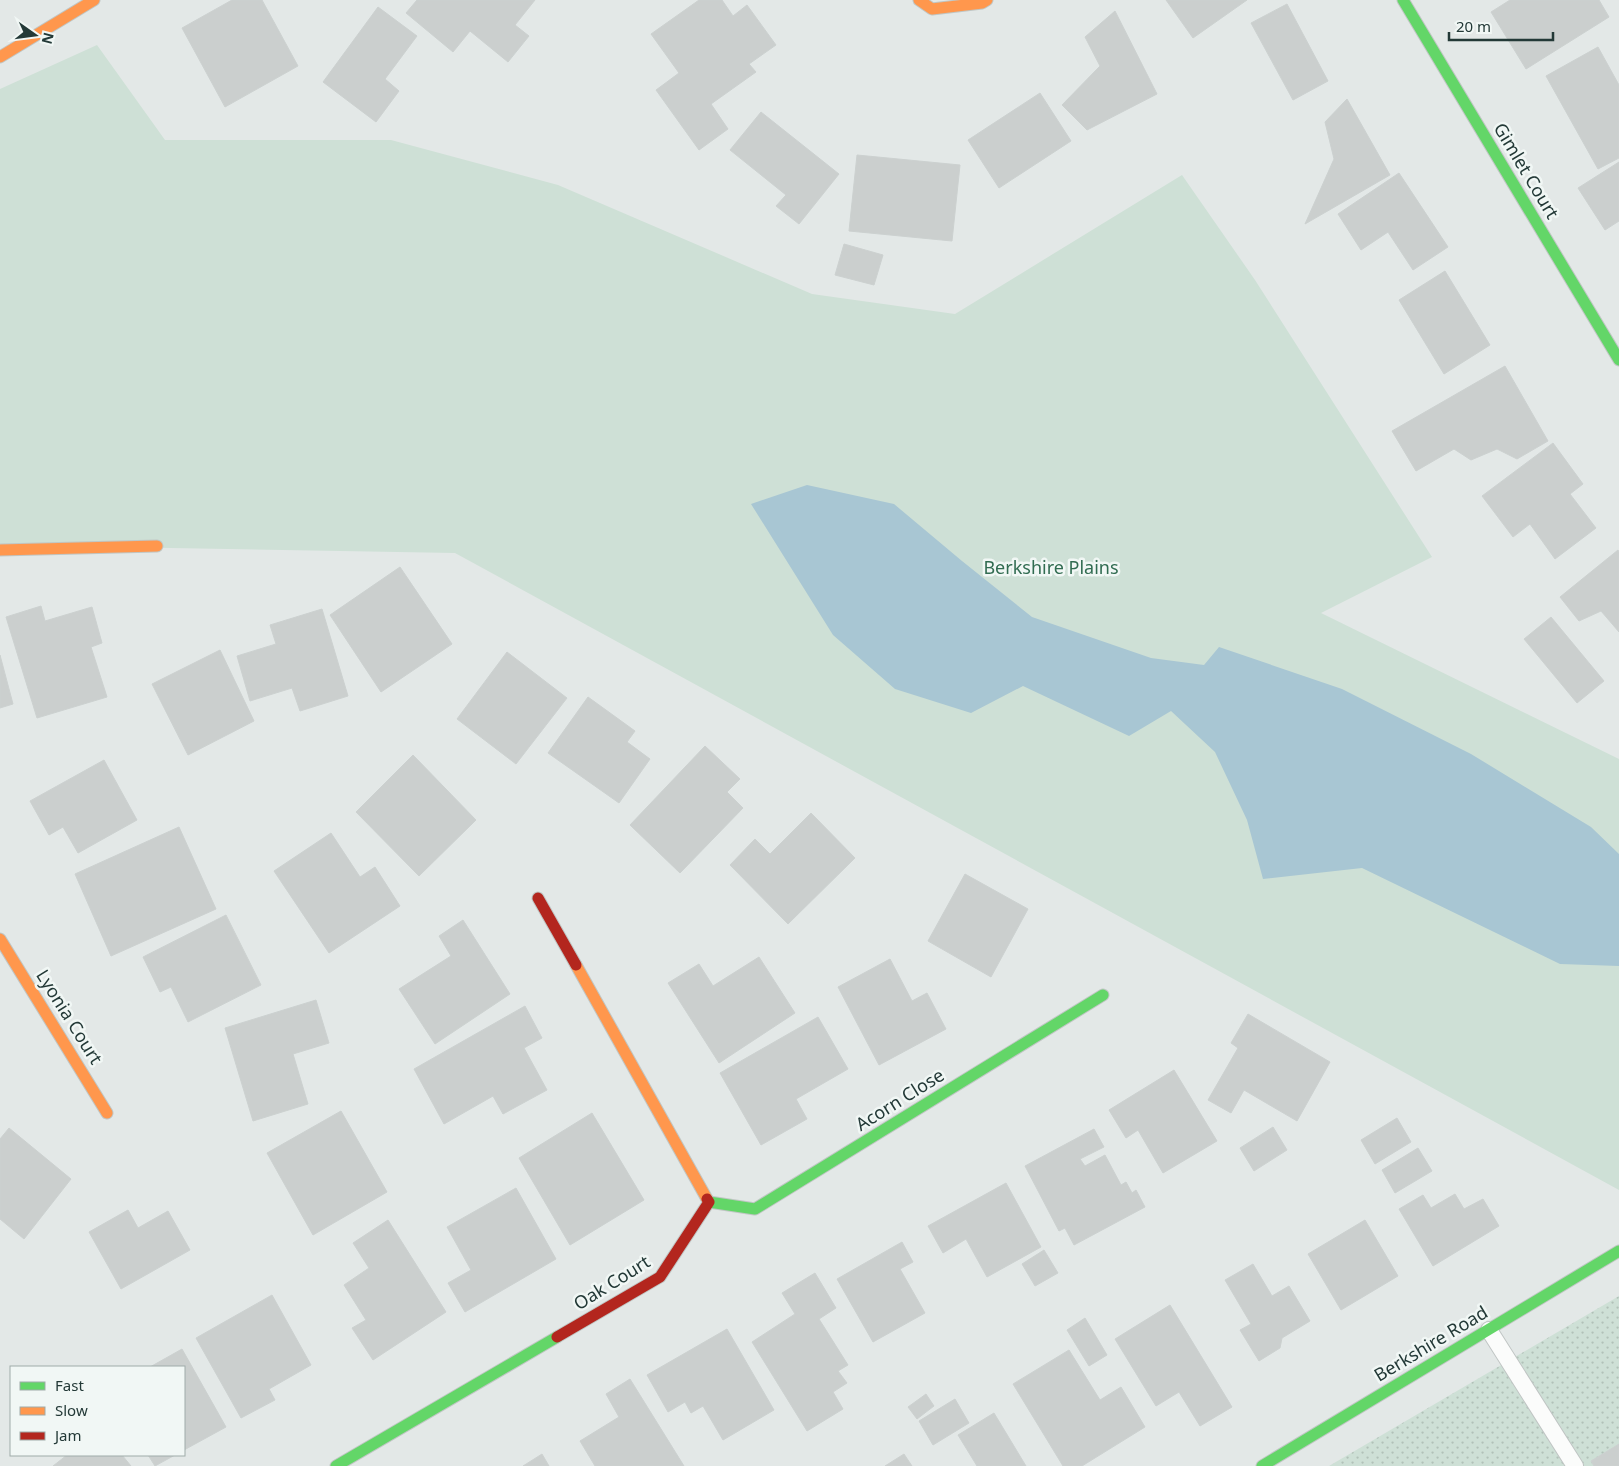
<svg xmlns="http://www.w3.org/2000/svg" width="1619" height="1466" font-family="'Noto Sans',sans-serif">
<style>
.grass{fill:url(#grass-dots)}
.park{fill:#cee0d6}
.water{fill:#a8c6d3}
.building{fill:#cbcfce;stroke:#ccd1d0}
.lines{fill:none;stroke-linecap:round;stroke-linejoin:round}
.lane-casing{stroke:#c0c5c4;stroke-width:18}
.fast-casing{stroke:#c0c6c4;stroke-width:13}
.slow-casing{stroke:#c0c6c4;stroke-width:13}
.jam-casing{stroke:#c0c6c4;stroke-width:13}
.lane{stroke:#fbfcfb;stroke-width:16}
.fast{stroke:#63d668;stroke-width:11}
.slow{stroke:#ff974d;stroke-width:11}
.jam{stroke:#b3261e;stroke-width:11}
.labels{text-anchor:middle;stroke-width:5;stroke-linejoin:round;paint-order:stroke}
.street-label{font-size:18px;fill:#233937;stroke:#f1f7f5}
.park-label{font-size:18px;fill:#316c51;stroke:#f1f7f5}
</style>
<defs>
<pattern id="grass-dots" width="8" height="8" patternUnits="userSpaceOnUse" patternTransform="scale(1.25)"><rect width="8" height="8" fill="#cee0d6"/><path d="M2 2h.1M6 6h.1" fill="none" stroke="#b1c1b8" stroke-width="1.8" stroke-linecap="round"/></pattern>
</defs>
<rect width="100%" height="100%" fill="#e3e8e7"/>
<polygon class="grass" points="1619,1296 1619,1466 1329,1466"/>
<polygon class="park" points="97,45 165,140 391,140 558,185 812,294 955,314 1182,175 1255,280 1432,557 1321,613 1619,759 1619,1190 455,553 0,545 0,89"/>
<polygon class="water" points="807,485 894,504 962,561 1032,617 1151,658 1204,665 1219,647 1342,689 1471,754 1591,827 1619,854 1619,966 1560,964 1362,868 1263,879 1247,820 1215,752 1171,711 1129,736 1023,686 971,713 895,689 833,635 751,504"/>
<g class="building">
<polygon points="232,0 262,0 298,66 225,107 182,28"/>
<polygon points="417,0 535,0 515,25 529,36 508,62 470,31 453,52 406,13"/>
<polygon points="699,0 722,0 733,16 747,5 776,45 749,64 756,72 711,104 728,129 699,150 656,90 679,73 651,34"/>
<polygon points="1166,0 1247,0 1193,38"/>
<polygon points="1510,0 1599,0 1609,17 1526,69 1491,12"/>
<polygon points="1287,4 1328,81 1293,100 1251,23"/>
<polygon points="378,7 417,36 385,79 399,91 376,122 323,82"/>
<polygon points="1115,11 1157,94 1087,130 1062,105 1100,66 1085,37"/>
<polygon points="1598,47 1619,85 1619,158 1598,169 1546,76"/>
<polygon points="1040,93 1071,141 999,188 968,140"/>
<polygon points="1347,99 1390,175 1305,224 1334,159 1325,122"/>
<polygon points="761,112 839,174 799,224 776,206 786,195 730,150"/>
<polygon points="857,155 960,165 952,241 849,231"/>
<polygon points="1619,162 1619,221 1605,230 1578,188"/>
<polygon points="1399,173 1448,247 1413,270 1388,232 1361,250 1338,214"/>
<polygon points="844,244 883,255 874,285 835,275"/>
<polygon points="1445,271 1490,345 1444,374 1399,300"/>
<polygon points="1505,366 1548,441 1517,459 1497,449 1471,460 1454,449 1416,471 1392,431"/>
<polygon points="1553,443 1583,484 1570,494 1596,528 1555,559 1530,524 1513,537 1482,496"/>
<polygon points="1618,550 1619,552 1619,632 1601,611 1579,621 1560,597"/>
<polygon points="400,567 452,644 381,692 330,615"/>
<polygon points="41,606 45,621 92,607 102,643 91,647 107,697 37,718 6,617"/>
<polygon points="322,609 348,696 300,711 292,688 250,701 237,656 276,644 270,625"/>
<polygon points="1551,617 1604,681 1577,703 1524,639"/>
<polygon points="220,650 254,721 188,755 152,684"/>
<polygon points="507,652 567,698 516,764 457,719"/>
<polygon points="0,655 13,704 0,708"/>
<polygon points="588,697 635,731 627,742 650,759 619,803 548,753"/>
<polygon points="705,746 740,779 727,792 743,808 680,873 630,825"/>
<polygon points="413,755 476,820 419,876 356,812"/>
<polygon points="104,760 137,820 78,853 63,827 49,835 30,801"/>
<polygon points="811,813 855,858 788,924 730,865 755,839 770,854"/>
<polygon points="179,827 216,909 111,956 75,874"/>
<polygon points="331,833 360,877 375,867 400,906 329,953 274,871"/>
<polygon points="965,874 1028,909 991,977 928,941"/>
<polygon points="226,915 261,985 188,1022 171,987 160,992 143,957"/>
<polygon points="463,920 510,994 435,1044 399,989 451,956 439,936"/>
<polygon points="759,957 795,1013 719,1063 668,983 699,964 713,986"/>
<polygon points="890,959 912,1001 927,993 946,1029 879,1065 838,987"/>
<polygon points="316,1000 329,1043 293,1054 308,1104 253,1121 225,1028"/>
<polygon points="525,1006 542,1038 524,1048 547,1090 503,1114 493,1096 444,1124 414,1069"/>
<polygon points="1248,1014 1330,1062 1297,1121 1244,1090 1231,1113 1208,1100 1238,1048 1231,1043"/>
<polygon points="818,1017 848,1069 796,1099 807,1119 761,1145 720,1073"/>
<polygon points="1174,1070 1217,1141 1163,1173 1138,1130 1126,1138 1109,1110"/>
<polygon points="341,1111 387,1192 313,1235 267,1153"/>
<polygon points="592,1113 644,1200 570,1245 519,1158"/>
<polygon points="1397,1118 1411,1142 1375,1164 1361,1140"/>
<polygon points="1273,1127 1287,1150 1254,1171 1240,1148"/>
<polygon points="9,1128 71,1179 24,1239 0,1219 0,1139"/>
<polygon points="1094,1129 1104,1147 1080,1159 1085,1166 1105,1155 1121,1185 1126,1182 1132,1193 1136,1190 1145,1207 1074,1245 1065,1228 1059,1231 1025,1166"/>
<polygon points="1418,1148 1432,1171 1395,1193 1382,1170"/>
<polygon points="1006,1183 1041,1247 987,1277 966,1239 943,1253 928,1226"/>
<polygon points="516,1188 556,1259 465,1312 448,1283 471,1270 447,1227"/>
<polygon points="1455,1194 1464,1209 1483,1199 1499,1226 1433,1266 1399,1209 1423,1195 1431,1208"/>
<polygon points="128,1210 138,1228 168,1211 190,1250 121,1289 89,1232"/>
<polygon points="388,1220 446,1312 373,1360 352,1328 366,1320 344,1285 369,1268 353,1243"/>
<polygon points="1365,1220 1398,1276 1341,1310 1308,1254"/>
<polygon points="902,1242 913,1262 900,1269 925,1313 873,1342 837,1279"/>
<polygon points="1044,1250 1058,1273 1035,1286 1022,1264"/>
<polygon points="1253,1264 1272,1296 1289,1286 1310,1321 1282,1338 1280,1348 1259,1361 1240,1330 1251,1324 1225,1280"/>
<polygon points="815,1273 836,1308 819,1319 848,1365 838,1371 847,1383 833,1392 843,1409 807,1431 752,1342 795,1314 782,1293"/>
<polygon points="272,1295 311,1365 269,1389 275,1400 241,1418 196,1338"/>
<polygon points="1170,1305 1232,1407 1200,1426 1179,1392 1156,1406 1115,1339"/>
<polygon points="1085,1318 1107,1355 1089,1366 1067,1330"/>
<polygon points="727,1329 774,1410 723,1440 703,1406 691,1413 685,1402 668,1412 647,1375"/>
<polygon points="182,1349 226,1427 184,1450 184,1367 150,1367"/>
<polygon points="1069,1350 1100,1400 1121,1387 1145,1427 1082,1466 1063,1466 1013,1384"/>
<polygon points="630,1379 684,1466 595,1466 580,1441 619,1417 606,1394"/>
<polygon points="926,1394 934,1406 917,1419 908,1407"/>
<polygon points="955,1399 969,1423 933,1445 919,1421"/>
<polygon points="994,1413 1026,1466 977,1466 958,1435"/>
<polygon points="1619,1444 1619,1466 1594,1466 1591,1461"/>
<polygon points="542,1454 549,1466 523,1466"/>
<polygon points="904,1454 912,1466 885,1466"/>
<polygon points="67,1455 122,1455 131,1466 53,1466"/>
<polygon points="148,1455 175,1455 155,1466"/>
</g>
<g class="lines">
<defs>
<polyline id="lane" points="1489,1330 1575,1466"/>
<g id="fast">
<polyline points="1403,0 1619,360"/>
<polyline points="709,1202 755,1209 1103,995"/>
<polyline points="336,1466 557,1337"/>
<polyline points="1262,1466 1619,1251"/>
</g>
<g id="slow">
<polyline points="919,0 932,9 982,3 987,0"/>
<polyline points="0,57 94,0"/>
<polyline points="0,550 157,546"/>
<polyline points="0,939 107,1113"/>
<polyline points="576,965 707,1199"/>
</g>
<g id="jam">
<polyline points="538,898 576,965"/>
<polyline points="557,1337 660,1277 709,1202 707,1199"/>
</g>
</defs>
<use href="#lane" class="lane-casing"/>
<use href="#fast" class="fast-casing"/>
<use href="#slow" class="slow-casing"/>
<use href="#jam" class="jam-casing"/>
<use href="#lane" class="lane"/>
<use href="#fast" class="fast"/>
<use href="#slow" class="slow"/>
<use href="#jam" class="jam"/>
</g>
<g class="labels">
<g class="street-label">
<text transform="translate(1526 171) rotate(59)" y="6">Gimlet Court</text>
<text transform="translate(69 1017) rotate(58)" y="6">Lyonia Court</text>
<text transform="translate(900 1100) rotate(-32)" y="6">Acorn Close</text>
<text transform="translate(612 1283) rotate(-32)" y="6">Oak Court</text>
<text transform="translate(1431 1344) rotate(-31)" y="6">Berkshire Road</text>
</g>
<g class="park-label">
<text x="1051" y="574">Berkshire Plains</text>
</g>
</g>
<rect x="10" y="1366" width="175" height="90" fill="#f1f7f5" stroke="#9faba9"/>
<rect x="20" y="1382" width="25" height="8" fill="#63d668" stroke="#9faba9"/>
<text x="55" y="1391" font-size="15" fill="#233937">Fast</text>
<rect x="20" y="1407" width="25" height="8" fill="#ff974d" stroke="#9faba9"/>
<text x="55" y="1416" font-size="15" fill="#233937">Slow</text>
<rect x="20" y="1432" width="25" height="8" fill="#b3261e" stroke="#9faba9"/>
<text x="55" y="1441" font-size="15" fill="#233937">Jam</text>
<g transform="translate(35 35) rotate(104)" stroke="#f1f7f5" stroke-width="4" paint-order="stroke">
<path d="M0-4L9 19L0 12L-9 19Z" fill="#233937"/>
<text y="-8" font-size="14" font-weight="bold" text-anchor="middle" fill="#233937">N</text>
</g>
<path d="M1449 32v8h104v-8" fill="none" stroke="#233937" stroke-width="2.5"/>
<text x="1456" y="32" font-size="15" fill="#233937" stroke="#f1f7f5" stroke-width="4" paint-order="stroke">20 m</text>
</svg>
